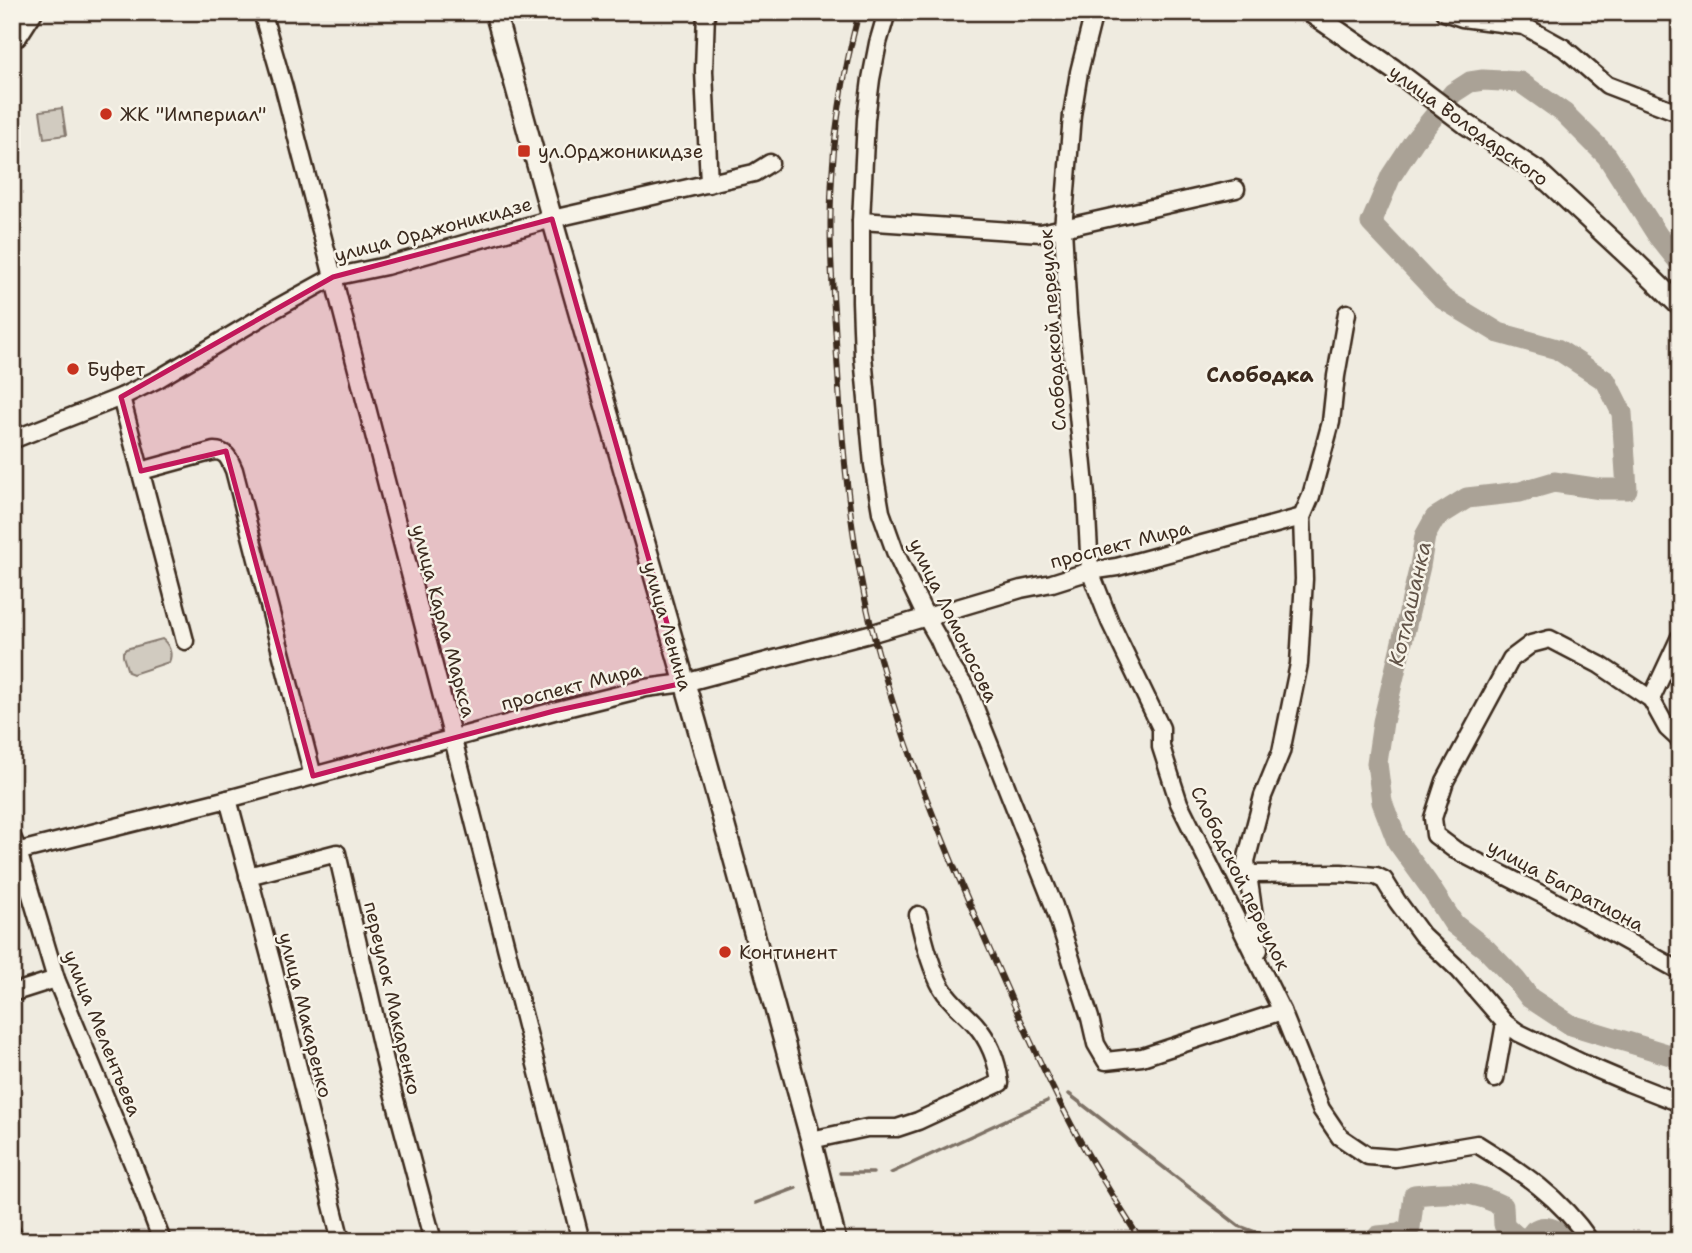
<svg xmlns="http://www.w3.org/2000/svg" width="1692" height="1253" font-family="'Shantell Sans',sans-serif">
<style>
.green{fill:#d1cbc0;stroke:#867a6f;stroke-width:2}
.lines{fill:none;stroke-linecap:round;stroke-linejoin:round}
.stream{stroke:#7e7266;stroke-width:3.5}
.river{stroke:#aaa296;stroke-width:21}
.minor-casing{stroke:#3b2a1e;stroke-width:21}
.major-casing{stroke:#3b2a1e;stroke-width:24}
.minor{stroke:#f7f3e8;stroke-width:16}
.major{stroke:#f7f3e8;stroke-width:19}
.rail-casing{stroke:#3b2a1e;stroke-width:6}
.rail{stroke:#f7f3e8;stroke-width:3.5;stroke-dasharray:10;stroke-linecap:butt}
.marked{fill:#c2185b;fill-opacity:0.2;stroke:#c2185b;stroke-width:5;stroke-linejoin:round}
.poi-dot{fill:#c8321e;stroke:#f7f3e8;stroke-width:2.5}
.labels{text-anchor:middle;stroke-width:5;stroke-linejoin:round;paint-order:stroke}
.poi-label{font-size:19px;fill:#3b2a1e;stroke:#f7f3e8;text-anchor:start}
.street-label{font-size:19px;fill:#3b2a1e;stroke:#f7f3e8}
.neighbourhood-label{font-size:21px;font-weight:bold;fill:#3b2a1e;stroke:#f7f3e8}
.water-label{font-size:21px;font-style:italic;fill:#625448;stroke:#f7f3e8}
</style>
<rect width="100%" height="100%" fill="#efebe0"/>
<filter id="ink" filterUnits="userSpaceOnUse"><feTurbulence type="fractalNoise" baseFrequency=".0143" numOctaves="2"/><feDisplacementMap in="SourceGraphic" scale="14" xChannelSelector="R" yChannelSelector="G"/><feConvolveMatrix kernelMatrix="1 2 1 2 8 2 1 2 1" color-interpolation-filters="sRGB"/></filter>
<g filter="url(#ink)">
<g class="green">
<polygon points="62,108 66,135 44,138 40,111"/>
<path d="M162,639C169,644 173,654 169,662L133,674L128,672L123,656V652L126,649Z"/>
</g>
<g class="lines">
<g class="stream">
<polyline points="1069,1094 1239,1226 1279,1241"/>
<polyline points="840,1173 873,1173"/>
<polyline points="891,1173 1047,1101"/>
<polyline points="756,1203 796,1188"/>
</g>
<g class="river">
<polyline points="1680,263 1658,236 1607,156 1564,113 1520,82 1483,80 1470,82 1453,93 1414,141 1391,176 1371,223 1443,299 1499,333 1557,349 1606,381 1622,413 1627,489 1601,489 1554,482 1520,492 1467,498 1435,518 1425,536 1420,566 1383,722 1377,763 1382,802 1397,841 1428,884 1454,924 1486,949 1515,979 1530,998 1571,1025 1680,1058"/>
<path d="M1374,1241L1378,1236L1399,1234L1410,1228L1414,1195C1449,1192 1470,1189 1503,1206L1504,1225L1515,1235L1525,1241"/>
<path d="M1527,1241C1529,1238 1531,1234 1534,1231C1547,1222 1562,1233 1571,1241"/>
</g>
<defs>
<g id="minor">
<polyline points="262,12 284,88 453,739 581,1241"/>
<polyline points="706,12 704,71 709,184"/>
<polyline points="887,12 878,43 871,79 866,119 861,221 861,301 863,356 873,465 881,512 896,554 926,617 938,638 949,663 969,693 1054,906 1090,1018 1096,1044 1106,1061 1142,1057 1282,1011"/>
<path d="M1094,12L1079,72L1072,115L1063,229L1068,314L1086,496L1090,571L1110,622L1161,728V747L1179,803L1282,1011L1321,1109L1340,1137L1368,1156L1395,1158L1477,1144C1522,1172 1560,1197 1590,1241"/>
<polyline points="1444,12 1462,18 1524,26 1564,48 1607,85 1680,113"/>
<polyline points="18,37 34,12"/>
<polyline points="861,221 1041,233 1236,189"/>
<polyline points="121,397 185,641"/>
<polyline points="12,440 121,397 158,379 277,308 333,277 386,266 552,219 754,173 770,163"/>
<path d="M141,471L214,451C227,451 229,459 234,470L313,776"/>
<polyline points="1680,637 1651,699 1667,728 1680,740"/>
<polyline points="1651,699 1600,665 1550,639 1531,644 1511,659 1445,781 1433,818 1435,835 1455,850 1545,896 1680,971"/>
<polyline points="228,799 274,971 341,1241"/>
<polyline points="12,837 18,851 56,979 133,1164 162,1241"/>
<polyline points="12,853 228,799 554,711 646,688 684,683 873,633 1021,589 1052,583 1090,571 1117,567 1302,517"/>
<polyline points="1247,874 1341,873 1376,876 1384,880 1397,901 1422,935 1459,970 1505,1023 1519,1033 1582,1063 1629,1083 1680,1103"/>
<polyline points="248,876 337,853 387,1070 433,1241"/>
<polyline points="1259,950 1246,861 1263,796 1281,752 1299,664 1304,579 1302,517 1311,496 1331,422 1336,376 1347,313"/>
<polyline points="12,993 56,979"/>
<polyline points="1495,1079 1505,1023"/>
<path d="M811,1140L867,1128H897L918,1121L1000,1083C997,1060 990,1041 975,1024C964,1012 950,1002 942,988C930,967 923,938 918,915"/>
<polyline points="12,1233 15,1241"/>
</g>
<g id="major">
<polyline points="495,12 552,219 697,725 811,1140 836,1241"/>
<polyline points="1310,12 1393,69 1466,124 1537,171 1636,263 1680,306"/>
</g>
</defs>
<use href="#minor" class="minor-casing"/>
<use href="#major" class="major-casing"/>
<use href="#minor" class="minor"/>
<use href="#major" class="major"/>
<defs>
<path id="rail" d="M859,12C843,73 833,135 831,198C829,246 833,293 836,341C841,427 847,514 865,599C890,712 932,817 978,923C1008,991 1037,1059 1071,1124C1092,1164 1117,1203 1141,1241"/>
</defs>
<use href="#rail" class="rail-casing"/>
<use href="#rail" class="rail"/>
</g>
</g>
<path class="marked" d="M552,219L684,683L554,711L313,776L226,451L141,471L121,397L333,277Z"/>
<g class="poi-dot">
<circle cx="106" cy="114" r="7"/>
<rect x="517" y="144" width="14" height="14" rx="3.5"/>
<circle cx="73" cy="369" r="7"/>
<circle cx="725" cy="952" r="7"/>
</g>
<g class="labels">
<g class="poi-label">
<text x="120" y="121">ЖК "Империал"</text>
<text x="538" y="158">ул.Орджоникидзе</text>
<text x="87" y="376">Буфет</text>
<text x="739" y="959">Континент</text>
</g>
<g class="street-label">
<text transform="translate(1469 125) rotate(36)" y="7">улица Володарского</text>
<text transform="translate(433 229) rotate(-15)" y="7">улица Орджоникидзе</text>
<text transform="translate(1052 330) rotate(-94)" y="7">Слободской переулок</text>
<text transform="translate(1120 544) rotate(-14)" y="7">проспект Мира</text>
<text transform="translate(954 620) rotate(64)" y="7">улица Ломоносова</text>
<text transform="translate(444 621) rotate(75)" y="7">улица Карла Маркса</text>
<text transform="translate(668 626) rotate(74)" y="7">улица Ленина</text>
<text transform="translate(571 686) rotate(-14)" y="7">проспект Мира</text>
<text transform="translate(1241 878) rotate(64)" y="7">Слободской переулок</text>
<text transform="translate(1566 885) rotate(28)" y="7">улица Багратиона</text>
<text transform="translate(393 998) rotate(77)" y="7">переулок Макаренко</text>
<text transform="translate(306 1015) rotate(76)" y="7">улица Макаренко</text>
<text transform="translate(103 1033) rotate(68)" y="7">улица Мелентьева</text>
</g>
<g class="neighbourhood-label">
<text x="1260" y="382">Слободка</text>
</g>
<g class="water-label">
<text transform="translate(1410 604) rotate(-77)" y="7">Котлашанка</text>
</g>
</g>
<rect width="1692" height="1253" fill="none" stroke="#f7f3e8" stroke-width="42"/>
<rect x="21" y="21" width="1650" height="1211" fill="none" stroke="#3b2a1e" stroke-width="2.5" filter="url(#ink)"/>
</svg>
